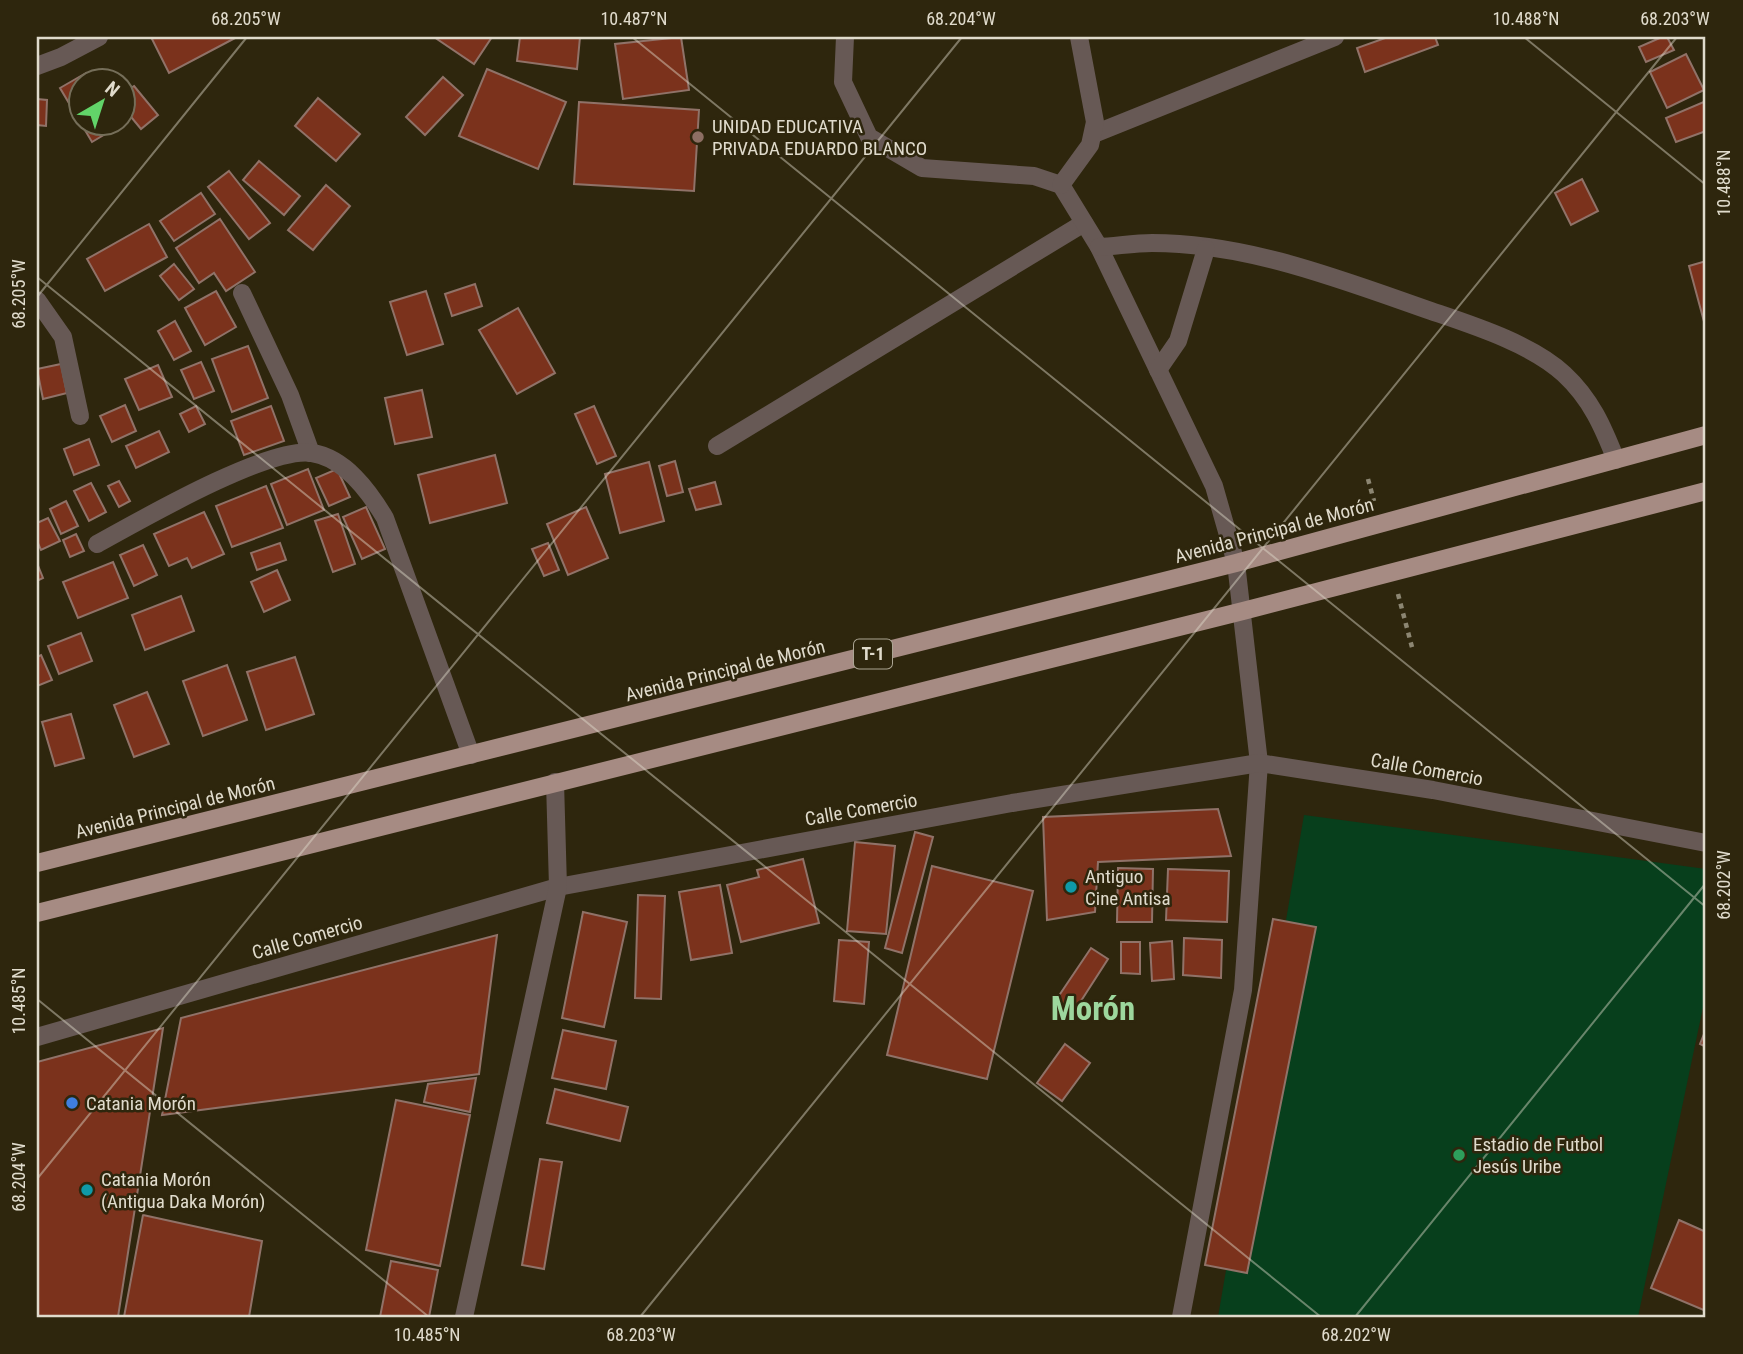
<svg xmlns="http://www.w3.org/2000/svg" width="1743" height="1354" font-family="'Roboto Condensed',sans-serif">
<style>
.green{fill:#073f1c}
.building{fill:#7b321c;stroke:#907268;stroke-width:2}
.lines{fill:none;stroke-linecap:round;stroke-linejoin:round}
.path{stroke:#8c8672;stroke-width:4.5;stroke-dasharray:5 5;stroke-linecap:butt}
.service{stroke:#675955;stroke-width:18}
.minor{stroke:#675955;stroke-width:18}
.primary{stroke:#a68b83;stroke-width:18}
.ticks{fill:none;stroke:#e0dbcc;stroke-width:2;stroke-opacity:0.45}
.education-dot{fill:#8d6e63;stroke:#2e260d;stroke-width:2.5}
.culture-dot{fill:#0f9aa8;stroke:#2e260d;stroke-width:2.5}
.shop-dot{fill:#3f7fe0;stroke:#2e260d;stroke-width:2.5}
.leisure-dot{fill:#2e9e5b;stroke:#2e260d;stroke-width:2.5}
.labels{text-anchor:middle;stroke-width:5;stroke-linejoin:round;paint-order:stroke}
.shield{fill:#2e260d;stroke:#aba593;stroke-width:2}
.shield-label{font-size:18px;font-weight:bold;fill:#e0dbcc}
.poi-label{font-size:19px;fill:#e0dbcc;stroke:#2e260d;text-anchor:start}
.street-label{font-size:19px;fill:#e0dbcc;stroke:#2e260d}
.town-label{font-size:33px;font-weight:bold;fill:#9dd79d;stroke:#2e260d}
.neatline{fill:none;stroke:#e0dbcc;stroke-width:2.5}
.ticks-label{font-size:18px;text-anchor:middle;fill:#e0dbcc}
</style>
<rect width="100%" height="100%" fill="#2e260d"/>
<polygon class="green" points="1304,815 1706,869 1706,993 1638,1317 1218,1317"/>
<g class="building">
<polygon points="151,37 237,37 169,73"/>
<polygon points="434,37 492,37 474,64"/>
<polygon points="520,37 580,37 577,69 517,61"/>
<polygon points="681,37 689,90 623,99 615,44"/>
<polygon points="1388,37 1435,37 1438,45 1365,72 1357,48"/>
<polygon points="1662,37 1667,37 1674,50 1646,62 1639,47"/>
<polygon points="1686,54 1704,90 1667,108 1650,72"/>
<polygon points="487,69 566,102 538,169 459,136"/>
<polygon points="86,73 90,80 80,80 80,122 115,122 117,127 92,142 60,88"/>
<polygon points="443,77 463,95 425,135 406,117"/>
<polygon points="134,86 158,115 141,129 122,106 122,94"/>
<polygon points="318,98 360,134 336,161 295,126"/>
<polygon points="37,99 47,100 46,126 37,125"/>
<polygon points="1706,101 1706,131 1676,142 1666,118"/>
<polygon points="579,102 699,110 694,191 574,184"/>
<polygon points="259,161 300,196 284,215 243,180"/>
<polygon points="229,171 270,223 249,239 208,187"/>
<polygon points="1582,179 1598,211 1571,225 1555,193"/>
<polygon points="326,185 350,206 313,250 288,230"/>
<polygon points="201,193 215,214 174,241 160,221"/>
<polygon points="220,219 255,272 226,291 214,273 199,283 176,248"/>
<polygon points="149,224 167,257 105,291 87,259"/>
<polygon points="1706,261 1706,329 1689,266"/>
<polygon points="174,264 194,289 179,300 160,276"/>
<polygon points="475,284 482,306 452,316 445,294"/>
<polygon points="216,291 236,327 205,345 185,308"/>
<polygon points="426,291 443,344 407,355 390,302"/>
<polygon points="518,308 555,373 517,394 479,330"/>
<polygon points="175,321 191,351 174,360 158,331"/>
<polygon points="248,346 268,398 232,412 212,359"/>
<polygon points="201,362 214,391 194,399 181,370"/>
<polygon points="61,364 67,393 43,399 37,369"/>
<polygon points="158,365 172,397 139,410 125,379"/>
<polygon points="422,390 432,437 395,444 385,398"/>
<polygon points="125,405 136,431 112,442 100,416"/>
<polygon points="196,406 205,424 189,432 180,414"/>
<polygon points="271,406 284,441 244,455 231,421"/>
<polygon points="594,406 616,456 597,464 575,414"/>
<polygon points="159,431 169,452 136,468 126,446"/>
<polygon points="89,439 99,465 74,475 64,449"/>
<polygon points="495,455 507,503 430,523 418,475"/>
<polygon points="675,461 683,492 667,496 659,466"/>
<polygon points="649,462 664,521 620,533 605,474"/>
<polygon points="308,469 324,510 287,525 271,484"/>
<polygon points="337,469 350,497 329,506 316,478"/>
<polygon points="119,481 130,501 119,507 108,486"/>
<polygon points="715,482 721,504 696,510 689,489"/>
<polygon points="91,483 106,512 89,521 74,491"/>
<polygon points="266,486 283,528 232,547 216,506"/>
<polygon points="66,501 78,526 61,534 50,509"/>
<polygon points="366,507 385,549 362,559 343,517"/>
<polygon points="586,507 608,558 568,575 547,524"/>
<polygon points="204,512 224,554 192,568 187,558 169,566 154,534"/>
<polygon points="338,514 355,564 333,572 315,521"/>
<polygon points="48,518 60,541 41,550 37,541 37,523"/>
<polygon points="76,534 84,551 70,557 63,540"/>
<polygon points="280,543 286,560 257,570 251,553"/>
<polygon points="548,543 559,570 544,576 532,549"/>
<polygon points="143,545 157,575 134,586 120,555"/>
<polygon points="113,562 128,598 78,618 63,582"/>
<polygon points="37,563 43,578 37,581"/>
<polygon points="277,570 290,600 264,612 251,582"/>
<polygon points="181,596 194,631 145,650 132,615"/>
<polygon points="81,633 92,661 59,674 48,646"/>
<polygon points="41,655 52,680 37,686 37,657"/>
<polygon points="295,657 314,714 266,730 247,672"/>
<polygon points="227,665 247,720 203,736 183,681"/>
<polygon points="147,692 169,744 134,757 114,705"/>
<polygon points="71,714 84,758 55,766 42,722"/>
<polygon points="1218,809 1231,856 1098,862 1095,912 1047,920 1043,817"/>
<polygon points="915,832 933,837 902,953 885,948"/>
<polygon points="855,842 895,846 886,934 847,931"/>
<polygon points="803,859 819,923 741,942 727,885 759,877 757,870"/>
<polygon points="932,866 1033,891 987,1079 887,1055"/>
<polygon points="1118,868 1153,869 1152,922 1117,922"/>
<polygon points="1168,869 1229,871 1227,922 1166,920"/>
<polygon points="720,885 732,953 691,960 679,892"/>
<polygon points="638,895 665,896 661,999 635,998"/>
<polygon points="583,912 627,922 604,1027 562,1018"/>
<polygon points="1273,919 1316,927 1247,1273 1205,1265"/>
<polygon points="497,935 479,1074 162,1115 181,1018"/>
<polygon points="1184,938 1222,940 1221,978 1183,975"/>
<polygon points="839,940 869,942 864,1004 834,1001"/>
<polygon points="1172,941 1174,979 1152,981 1150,943"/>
<polygon points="1121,942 1140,942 1140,974 1121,973"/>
<polygon points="1091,948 1108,959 1070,1018 1052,1006"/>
<polygon points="163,1028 118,1317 37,1317 37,1062"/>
<polygon points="1706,1029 1706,1047 1700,1044"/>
<polygon points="563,1030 616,1041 606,1089 552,1078"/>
<polygon points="1065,1044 1090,1063 1062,1101 1037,1083"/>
<polygon points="476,1078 470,1112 424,1102 428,1084"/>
<polygon points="555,1089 628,1107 620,1141 547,1123"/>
<polygon points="396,1100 470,1115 440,1266 366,1250"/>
<polygon points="540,1159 562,1162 544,1269 522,1265"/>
<polygon points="143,1215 262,1241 249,1317 124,1317"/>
<polygon points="1679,1220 1706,1232 1706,1311 1651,1288"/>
<polygon points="391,1261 438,1270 429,1317 380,1317"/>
</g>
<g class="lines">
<g class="path">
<polyline points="1368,479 1374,501"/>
<polyline points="1398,594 1413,651"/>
</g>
<g class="service">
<polyline points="1094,134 1335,37"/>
<polyline points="242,293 290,395 311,453"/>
<polyline points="37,300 63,337 80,416"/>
<polyline points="717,446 1084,223"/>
</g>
<g class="minor">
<polyline points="845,37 843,82 869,137 922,168 1034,176 1061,185 1099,247 1214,486 1236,563 1259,763 1243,990 1181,1317"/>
<polyline points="37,66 61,57 99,37"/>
<polyline points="1061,185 1090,145 1095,122 1079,37"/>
<path d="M1099,247C1117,246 1135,243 1152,243C1248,243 1342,280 1431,311C1472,325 1532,344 1564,374C1591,399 1603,427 1616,460"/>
<polyline points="1158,370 1178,341 1206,249"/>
<path d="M97,544C139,521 268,446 312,453C345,458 369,491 385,518L471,755"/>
<polyline points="37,1037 558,887 1012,803 1259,763 1433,790 1706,843"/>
<polyline points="464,1317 558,887 555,782"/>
</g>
<g class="primary">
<polyline points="37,863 1236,563 1706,435"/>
<polyline points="37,913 1243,611 1706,491"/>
</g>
</g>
<path class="ticks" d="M632,37L1706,907M1524,37L1706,185M37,277L1321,1317M37,297L247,37M37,999L429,1317M37,1179L962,37M640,1317L1677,37M1355,1317L1706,883"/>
<circle class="education-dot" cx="698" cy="137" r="7"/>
<g class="culture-dot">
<circle cx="1071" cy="887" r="7"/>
<circle cx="87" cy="1190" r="7"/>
</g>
<circle class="shop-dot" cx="72" cy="1103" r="7"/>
<circle class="leisure-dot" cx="1459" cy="1155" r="7"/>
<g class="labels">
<rect class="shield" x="854" y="639.5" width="38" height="29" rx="5"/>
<g class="shield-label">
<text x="873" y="660">T-1</text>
</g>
<g class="poi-label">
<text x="712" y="133">UNIDAD EDUCATIVA<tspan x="712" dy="22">PRIVADA EDUARDO BLANCO</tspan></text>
<text x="1085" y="883">Antiguo<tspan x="1085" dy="22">Cine Antisa</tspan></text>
<text x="86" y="1110">Catania Morón</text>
<text x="1473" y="1151">Estadio de Futbol<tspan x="1473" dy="22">Jesús Uribe</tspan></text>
<text x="101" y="1186">Catania Morón<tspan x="101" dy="22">(Antigua Daka Morón)</tspan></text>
</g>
<g class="street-label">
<text transform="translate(1274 530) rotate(-15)" y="7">Avenida Principal de Morón</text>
<text transform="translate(725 670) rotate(-14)" y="7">Avenida Principal de Morón</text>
<text transform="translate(1427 769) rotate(10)" y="7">Calle Comercio</text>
<text transform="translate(175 807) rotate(-14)" y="7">Avenida Principal de Morón</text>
<text transform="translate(861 809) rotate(-10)" y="7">Calle Comercio</text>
<text transform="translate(307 937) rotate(-16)" y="7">Calle Comercio</text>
</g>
<g class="town-label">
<text x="1093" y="1020">Morón</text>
</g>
</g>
<rect width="1743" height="1354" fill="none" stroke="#2e260d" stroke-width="77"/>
<g transform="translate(102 102) rotate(39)"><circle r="33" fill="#2e260d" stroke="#756e59" stroke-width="2"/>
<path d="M0-5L12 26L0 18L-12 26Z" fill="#62d469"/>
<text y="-10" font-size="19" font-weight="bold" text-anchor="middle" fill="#e0dbcc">N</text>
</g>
<rect x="38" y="38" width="1666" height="1278" class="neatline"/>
<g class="ticks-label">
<text x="246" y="25">68.205°W</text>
<text x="634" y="25">10.487°N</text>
<text x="961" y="25">68.204°W</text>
<text x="1526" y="25">10.488°N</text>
<text x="1675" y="25">68.203°W</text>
<text transform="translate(1724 183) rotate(-90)" y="6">10.488°N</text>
<text transform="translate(19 294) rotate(-90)" y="6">68.205°W</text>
<text transform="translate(1724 885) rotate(-90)" y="6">68.202°W</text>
<text transform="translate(19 1001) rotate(-90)" y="6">10.485°N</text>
<text transform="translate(19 1177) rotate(-90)" y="6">68.204°W</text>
<text x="427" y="1341">10.485°N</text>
<text x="641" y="1341">68.203°W</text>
<text x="1356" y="1341">68.202°W</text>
</g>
</svg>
